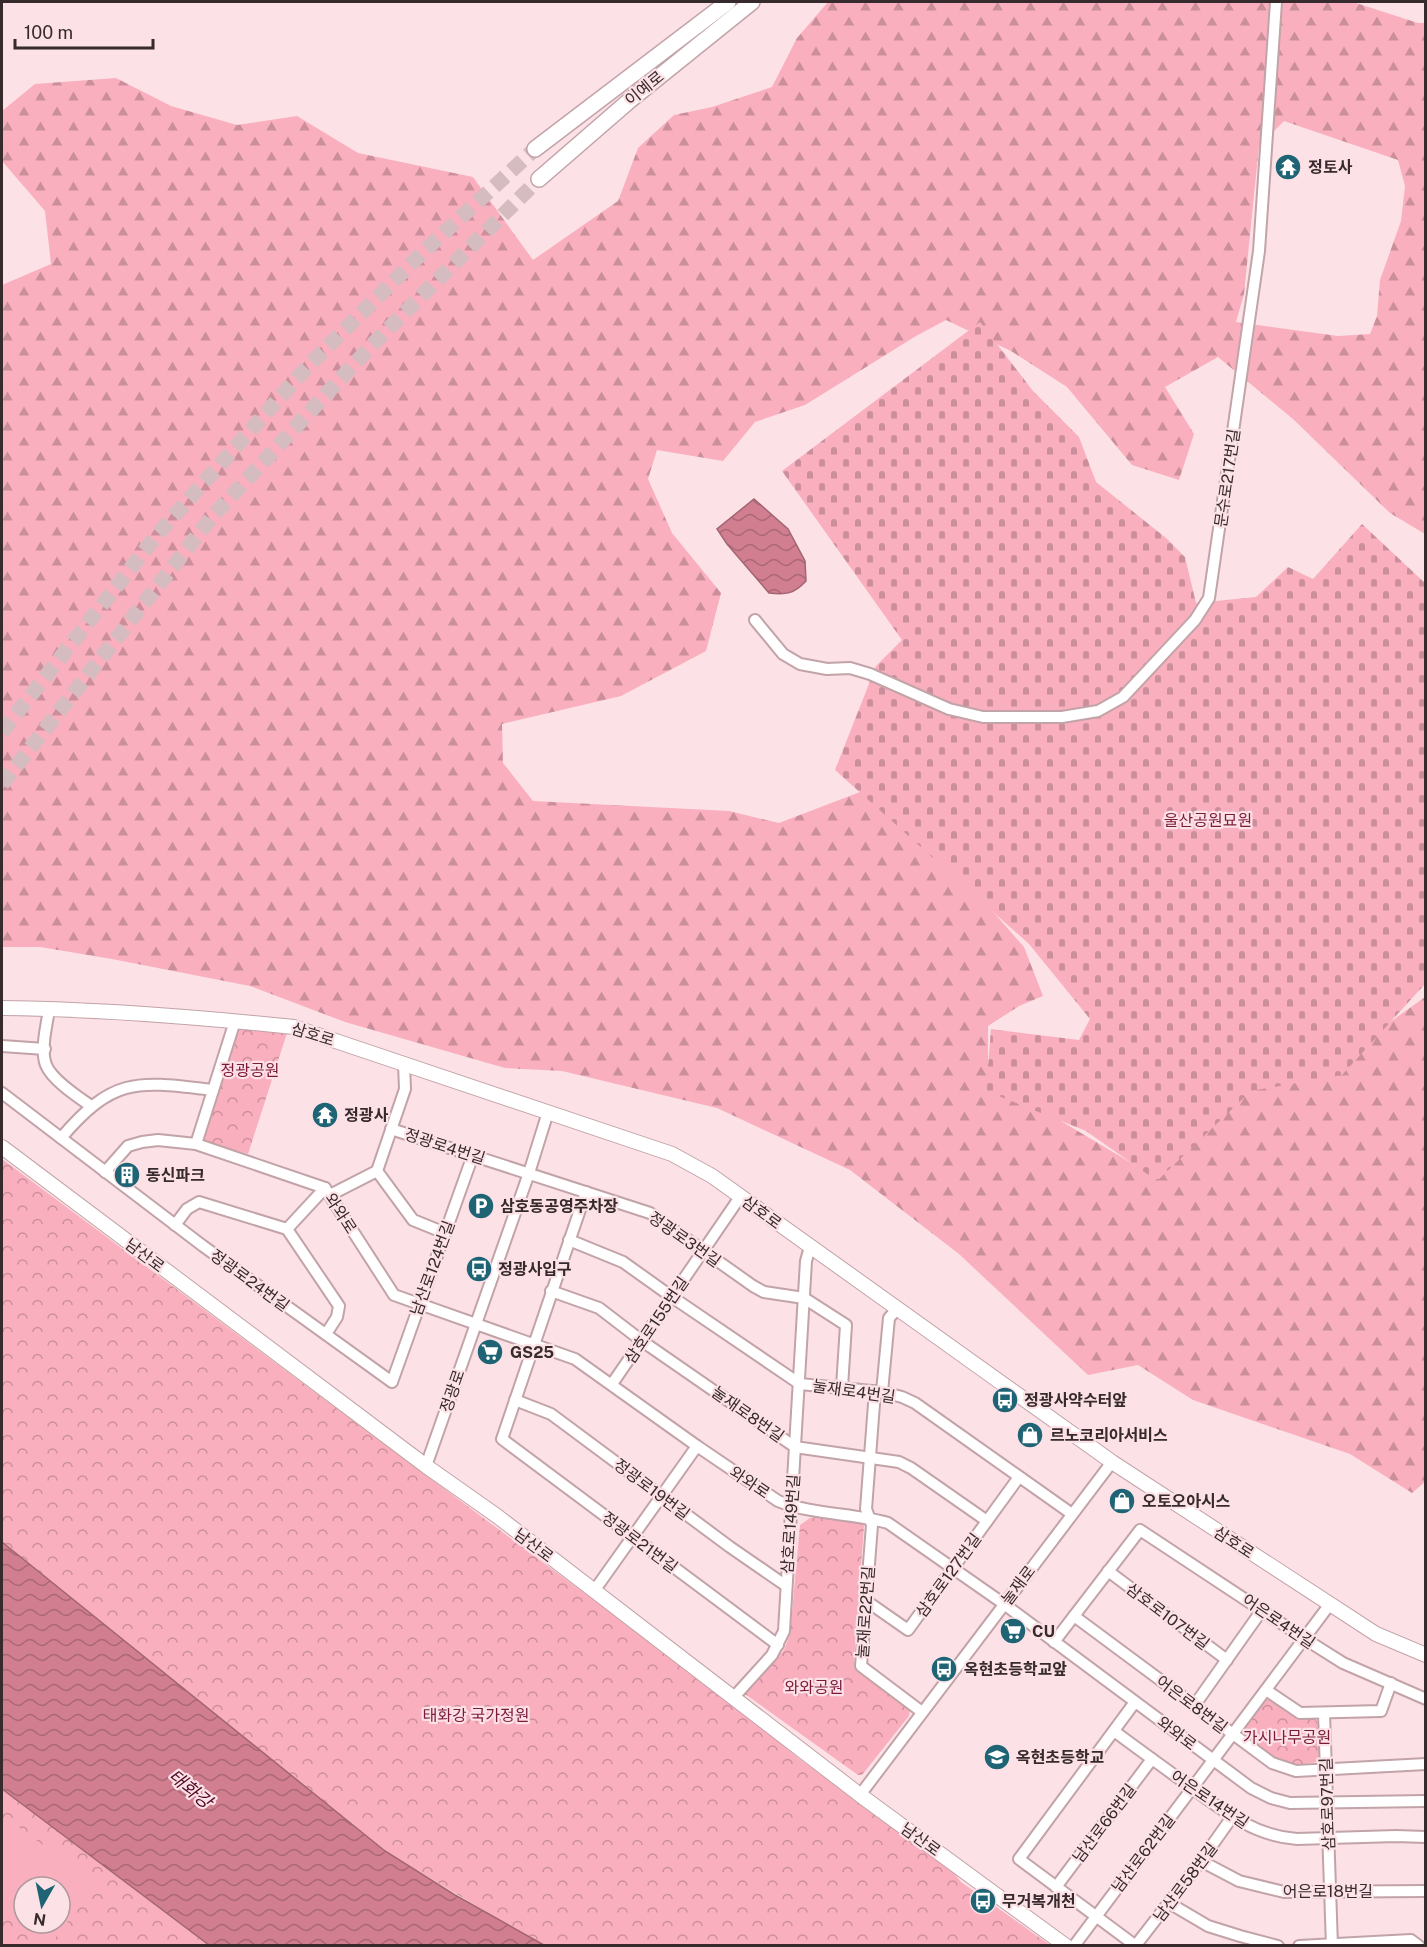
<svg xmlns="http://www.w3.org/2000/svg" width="1427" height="1947" font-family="'Public Sans','Noto Sans KR',sans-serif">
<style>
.forest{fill:url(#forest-firs);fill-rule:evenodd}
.cemetery{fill:url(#cemetery-stones)}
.park{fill:url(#park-crowns);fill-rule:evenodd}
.pitch{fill:#faafbe;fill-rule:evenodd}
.water{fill:url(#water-waves);stroke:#a26572;stroke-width:1.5}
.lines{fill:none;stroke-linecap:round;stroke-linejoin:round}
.highway-tunnel{stroke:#d4bcc1;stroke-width:15;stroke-dasharray:15 8;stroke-linecap:butt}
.minor-casing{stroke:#c2a3a8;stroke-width:14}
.major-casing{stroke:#c2a3a8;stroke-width:16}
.highway-casing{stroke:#c2a3a8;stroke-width:18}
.minor{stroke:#fff;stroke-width:10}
.major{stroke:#fff;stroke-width:14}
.highway{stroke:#fff;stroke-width:15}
.labels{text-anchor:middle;stroke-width:4.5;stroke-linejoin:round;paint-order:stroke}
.street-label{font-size:16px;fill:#362a2c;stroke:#fce1e6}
.poi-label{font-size:16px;font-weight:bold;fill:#362a2c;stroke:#fce1e6;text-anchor:start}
.park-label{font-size:16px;fill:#7c1a3b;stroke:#fce1e6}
.water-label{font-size:18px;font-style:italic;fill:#510522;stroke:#fce1e6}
</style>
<defs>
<pattern id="forest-firs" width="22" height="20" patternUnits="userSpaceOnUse" patternTransform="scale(1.5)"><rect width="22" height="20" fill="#faafbe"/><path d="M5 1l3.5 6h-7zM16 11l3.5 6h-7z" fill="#cb8f9b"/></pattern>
<pattern id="cemetery-stones" width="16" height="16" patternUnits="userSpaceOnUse" patternTransform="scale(1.5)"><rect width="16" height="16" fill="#faafbe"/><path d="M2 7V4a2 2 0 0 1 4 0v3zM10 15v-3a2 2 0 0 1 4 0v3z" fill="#cb8f9b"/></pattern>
<pattern id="park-crowns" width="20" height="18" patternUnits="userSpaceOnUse" patternTransform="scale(1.5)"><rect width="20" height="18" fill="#faafbe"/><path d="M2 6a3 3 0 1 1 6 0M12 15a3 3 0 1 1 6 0" fill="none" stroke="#cb8f9b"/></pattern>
<pattern id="water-waves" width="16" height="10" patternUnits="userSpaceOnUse" patternTransform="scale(1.5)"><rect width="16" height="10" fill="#d17e90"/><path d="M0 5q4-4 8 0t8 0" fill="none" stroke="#aa6776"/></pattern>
</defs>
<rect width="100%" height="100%" fill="#fce1e6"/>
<path class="forest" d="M828,2H1353L1418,23H1425V534L1390,513L1293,419L1218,357L1165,387L1194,434L1179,480L1132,465L1067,387L1011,351L946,320L916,336L805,405L755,422L723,461L657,450L648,479L672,533L721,593L706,651L621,696L502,724L503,763L533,801L729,811L779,823L860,792L976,892L1024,947L1043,996L1019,1006L988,1026V1064L1034,1105L1150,1174L1251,1084L1361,1043L1425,997L1426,1481L1412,1493L1350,1454L1193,1400L1138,1365L1088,1375L959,1254L850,1170L717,1108L562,1071L505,1068L345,1022L250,986L112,959L40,947H2V285L51,264L45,211L2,161V111L35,84L116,78L171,106L237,125L297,116L358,153L473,177L533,260L618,201L638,148L674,115L712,107L772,87L797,38ZM1284,121L1398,160L1405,186L1401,221L1380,280L1377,316L1370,334L1338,336L1236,322L1244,294L1259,146Z"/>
<polygon class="cemetery" points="980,322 1033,391 1079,437 1096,482 1166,538 1185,557 1196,603 1256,597 1288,567 1313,579 1362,524 1425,583 1425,984 1342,1075 1251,1091 1157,1181 1086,1131 986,1091 991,1029 1079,1040 1090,1019 1029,944 835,770 876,666 902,640 782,471"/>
<g class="park">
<polygon points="237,1027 287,1033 248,1154 203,1141"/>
<polygon points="2,1159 576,1587 689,1668 753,1719 798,1758 950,1868 961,1882 1050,1945 541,1945 385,1851 2,1542"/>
<polygon points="820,1516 861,1520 864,1526 854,1661 858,1669 907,1704 910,1709 909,1716 862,1775 858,1775 745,1694 784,1650 790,1634 800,1525 810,1518"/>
<path d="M1273,1699L1314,1717C1323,1727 1323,1750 1317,1762C1310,1763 1300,1766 1293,1764C1279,1762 1248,1743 1243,1730L1266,1700Z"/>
<path d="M2,1789L209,1945H2ZM24,1887H60V1923H24Z"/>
</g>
<path class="pitch" d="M6,1818L96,1884L50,1945H46L2,1913V1823ZM24,1887H60V1923H24Z"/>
<g class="water">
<path d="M754,499L788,529L805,561L806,581C794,594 786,595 769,593L727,544L717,529Z"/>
<polygon points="2,1542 385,1851 455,1895 544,1945 209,1945 2,1789"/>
</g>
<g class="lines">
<g class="highway-tunnel">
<polyline points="2,732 156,536 308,366 423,252 535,149"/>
<polyline points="2,784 211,518 371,346 539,179"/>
</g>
<defs>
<g id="minor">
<polyline points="755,620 783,654 800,664 827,669 850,668 870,674 949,709 983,717 1062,717 1098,711 1123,697 1195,620 1209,598 1259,251 1276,2"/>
<path d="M49,1009C47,1025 40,1049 46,1065C52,1080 78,1097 91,1106"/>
<polyline points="2,1046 45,1049"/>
<polyline points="404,1064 405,1089 377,1171 413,1220 445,1233"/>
<polyline points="2,1093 203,1246 392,1382 473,1155"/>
<polyline points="391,1129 650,1213 753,1286 764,1292 804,1298 846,1325 842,1387"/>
<path d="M61,1138C114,1076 137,1081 213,1090"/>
<polyline points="196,1144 235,1021"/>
<path d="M105,1172L128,1146L142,1142L158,1140L196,1144L325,1188L394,1295L575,1359L697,1446L778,1501C813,1515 853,1513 888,1523L1004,1604L1251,1788L1271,1798L1290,1803L1426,1801"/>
<polyline points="586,1192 502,1439 778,1645"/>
<polyline points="330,1195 377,1171"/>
<polyline points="175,1225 187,1209 199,1202 287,1229 339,1306 337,1317 326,1334"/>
<polyline points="287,1229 325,1188"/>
<polyline points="569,1240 623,1262 672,1297 800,1384 882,1392 902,1397 915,1403 1072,1514"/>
<polyline points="551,1291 599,1308 642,1341 795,1447 899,1462 911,1468 987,1521"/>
<polyline points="612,1384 740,1197"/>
<polyline points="875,1391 866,1509 872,1525 861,1666 922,1712"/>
<polyline points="882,1392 889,1318 897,1309"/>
<polyline points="515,1400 551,1414 730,1547 785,1585"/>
<polyline points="426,1466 529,1173 548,1112"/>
<polyline points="1108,1571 1227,1660"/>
<polyline points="594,1591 697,1446"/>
<polyline points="865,1600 908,1630 1019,1477"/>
<polyline points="1074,1616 1272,1763 1296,1771 1426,1764"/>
<polyline points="1054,1642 1140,1530 1305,1639 1343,1663 1426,1699"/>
<polyline points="1266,1690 1300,1713 1381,1711 1391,1683"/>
<polyline points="734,1697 772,1655 784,1631 806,1261 810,1247"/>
<polyline points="1135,1702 1019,1859 1136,1946"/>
<polyline points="1194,1706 1262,1610"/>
<polyline points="1324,1713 1332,1946"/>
<path d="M1114,1731C1138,1749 1163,1767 1188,1785C1222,1810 1253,1836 1297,1839L1396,1836L1426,1837"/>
<polyline points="860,1795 1112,1462"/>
<polyline points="1201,1861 1239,1881 1284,1892 1426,1891"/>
<polyline points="1056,1887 1152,1759"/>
<polyline points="1169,1903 1208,1926 1240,1936 1278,1946"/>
<polyline points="1136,1945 1201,1861 1232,1817"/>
<polyline points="1074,1946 1330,1604"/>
<polyline points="1299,1946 1411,1940 1419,1946"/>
</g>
<g id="major">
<path d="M2,1008C99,1009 197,1017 294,1027L672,1154L712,1176L1112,1462L1376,1634L1426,1655"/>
<polyline points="2,1147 426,1466 497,1516 860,1795 1066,1946"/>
</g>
<g id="highway">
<polyline points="535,149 728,2"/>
<polyline points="539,179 629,101 752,2"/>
</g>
</defs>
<use href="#minor" class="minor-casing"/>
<use href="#major" class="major-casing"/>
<use href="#highway" class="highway-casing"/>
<use href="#minor" class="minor"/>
<use href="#major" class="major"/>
<use href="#highway" class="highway"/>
</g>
<defs>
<symbol id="temple-disc" viewBox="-11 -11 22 22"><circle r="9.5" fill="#1e6474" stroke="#fce1e6"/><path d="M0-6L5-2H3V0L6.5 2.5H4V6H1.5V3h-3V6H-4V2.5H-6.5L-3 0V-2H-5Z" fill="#fff"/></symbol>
<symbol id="building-disc" viewBox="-11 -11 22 22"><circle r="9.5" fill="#1e6474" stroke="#fce1e6"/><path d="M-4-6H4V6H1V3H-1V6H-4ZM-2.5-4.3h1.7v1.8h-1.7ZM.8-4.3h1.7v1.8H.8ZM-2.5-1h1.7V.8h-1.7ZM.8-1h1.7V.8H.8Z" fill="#fff"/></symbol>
<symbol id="parking-disc" viewBox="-11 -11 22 22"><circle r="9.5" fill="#1e6474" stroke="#fce1e6"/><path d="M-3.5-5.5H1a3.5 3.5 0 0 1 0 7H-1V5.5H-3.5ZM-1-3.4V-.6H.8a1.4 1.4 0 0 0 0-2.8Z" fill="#fff"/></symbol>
<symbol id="bus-disc" viewBox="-11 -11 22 22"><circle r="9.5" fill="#1e6474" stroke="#fce1e6"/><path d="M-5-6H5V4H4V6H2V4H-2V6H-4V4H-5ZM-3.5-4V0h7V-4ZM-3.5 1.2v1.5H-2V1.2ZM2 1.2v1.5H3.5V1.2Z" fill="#fff"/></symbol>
<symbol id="supermarket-disc" viewBox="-11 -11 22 22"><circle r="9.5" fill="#1e6474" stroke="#fce1e6"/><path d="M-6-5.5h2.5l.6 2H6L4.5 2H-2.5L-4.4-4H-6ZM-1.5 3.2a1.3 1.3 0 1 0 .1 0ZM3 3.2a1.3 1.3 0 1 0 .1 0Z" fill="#fff"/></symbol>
<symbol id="shop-disc" viewBox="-11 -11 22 22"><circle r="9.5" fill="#1e6474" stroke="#fce1e6"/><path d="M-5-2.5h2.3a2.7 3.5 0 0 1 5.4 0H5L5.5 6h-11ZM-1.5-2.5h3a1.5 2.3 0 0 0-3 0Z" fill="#fff"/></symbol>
<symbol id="school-disc" viewBox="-11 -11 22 22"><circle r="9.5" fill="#1e6474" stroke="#fce1e6"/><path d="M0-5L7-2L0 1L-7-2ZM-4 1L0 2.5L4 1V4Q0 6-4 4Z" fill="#fff"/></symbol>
</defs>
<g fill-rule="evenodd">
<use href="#temple-disc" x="1273" y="152" width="30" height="30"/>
<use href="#temple-disc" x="310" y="1100" width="30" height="30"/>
<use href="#building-disc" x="112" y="1160" width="30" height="30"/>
<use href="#parking-disc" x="466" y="1191" width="30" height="30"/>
<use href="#bus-disc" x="464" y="1254" width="30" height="30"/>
<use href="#supermarket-disc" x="475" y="1337" width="30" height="30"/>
<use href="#bus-disc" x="990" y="1385" width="30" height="30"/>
<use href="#shop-disc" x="1015" y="1420" width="30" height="30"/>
<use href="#shop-disc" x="1107" y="1486" width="30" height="30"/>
<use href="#supermarket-disc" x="998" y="1616" width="30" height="30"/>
<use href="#bus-disc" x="929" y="1654" width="30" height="30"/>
<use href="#school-disc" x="982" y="1742" width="30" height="30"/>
<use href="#bus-disc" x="968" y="1886" width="30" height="30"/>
</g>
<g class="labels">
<g class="street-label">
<text transform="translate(644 88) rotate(-39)" y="6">이예로</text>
<text transform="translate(1227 478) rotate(-82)" y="6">문수로217번길</text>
<text transform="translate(313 1034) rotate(17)" y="6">삼호로</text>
<text transform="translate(445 1146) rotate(18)" y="6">정광로4번길</text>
<text transform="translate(762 1212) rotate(36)" y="6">삼호로</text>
<text transform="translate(341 1213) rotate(57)" y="6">와와로</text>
<text transform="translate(685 1239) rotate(35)" y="6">정광로3번길</text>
<text transform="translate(145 1255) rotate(37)" y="6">남산로</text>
<text transform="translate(432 1268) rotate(-70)" y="6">남산로124번길</text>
<text transform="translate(250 1280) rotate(36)" y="6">정광로24번길</text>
<text transform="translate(656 1320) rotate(-56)" y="6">삼호로155번길</text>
<text transform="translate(452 1391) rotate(-71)" y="6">정광로</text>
<text transform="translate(854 1391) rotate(8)" y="6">눌재로4번길</text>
<text transform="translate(748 1414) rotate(35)" y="6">눌재로8번길</text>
<text transform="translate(750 1482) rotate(34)" y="6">와와로</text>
<text transform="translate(652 1489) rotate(37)" y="6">정광로19번길</text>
<text transform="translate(790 1524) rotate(-86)" y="6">삼호로149번길</text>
<text transform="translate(640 1542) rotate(37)" y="6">정광로21번길</text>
<text transform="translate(1234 1542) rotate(33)" y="6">삼호로</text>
<text transform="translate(534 1545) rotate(37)" y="6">남산로</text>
<text transform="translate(948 1575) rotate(-54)" y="6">삼호로127번길</text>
<text transform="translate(1018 1585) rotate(-53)" y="6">눌재로</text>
<text transform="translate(865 1612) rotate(-86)" y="6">눌재로22번길</text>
<text transform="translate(1168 1616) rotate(37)" y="6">삼호로107번길</text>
<text transform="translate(1279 1621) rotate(34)" y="6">어은로4번길</text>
<text transform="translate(1192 1704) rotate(37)" y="6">어은로8번길</text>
<text transform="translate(1177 1733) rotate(37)" y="6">와와로</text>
<text transform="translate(1210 1799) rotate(34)" y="6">어은로14번길</text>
<text transform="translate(1327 1804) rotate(-92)" y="6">삼호로97번길</text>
<text transform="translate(1104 1823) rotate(-53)" y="6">남산로66번길</text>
<text transform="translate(921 1839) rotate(36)" y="6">남산로</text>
<text transform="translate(1143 1853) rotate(-53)" y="6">남산로62번길</text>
<text transform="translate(1185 1882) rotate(-53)" y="6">남산로58번길</text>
<text x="1328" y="1897">어은로18번길</text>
</g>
<g class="poi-label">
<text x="1308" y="173">정토사</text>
<text x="344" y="1121">정광사</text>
<text x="146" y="1181">동신파크</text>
<text x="500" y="1212">삼호동공영주차장</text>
<text x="498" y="1275">정광사입구</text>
<text x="510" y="1358">GS25</text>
<text x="1024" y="1406">정광사약수터앞</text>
<text x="1050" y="1441">르노코리아서비스</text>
<text x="1142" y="1507">오토오아시스</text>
<text x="1032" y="1637">CU</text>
<text x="964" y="1675">옥현초등학교앞</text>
<text x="1016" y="1763">옥현초등학교</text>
<text x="1002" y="1907">무거복개천</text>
</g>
<g class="park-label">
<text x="1208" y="826">울산공원묘원</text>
<text x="250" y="1076">정광공원</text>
<text x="814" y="1693">와와공원</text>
<text x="476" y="1721">태화강 국가정원</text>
<text x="1287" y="1743">가시나무공원</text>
</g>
<g class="water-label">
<text transform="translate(190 1789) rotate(39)" y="6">태화강</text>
</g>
</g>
<rect width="1427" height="1947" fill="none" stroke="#362a2c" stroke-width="6"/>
<g transform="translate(42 1905) rotate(189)"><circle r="28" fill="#fce1e6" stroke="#ad989c" stroke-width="1.5"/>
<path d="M0-4.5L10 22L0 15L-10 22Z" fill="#1e6474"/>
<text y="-9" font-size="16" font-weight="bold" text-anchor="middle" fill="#362a2c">N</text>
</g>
<path d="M15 39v9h138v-9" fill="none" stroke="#362a2c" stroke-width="3"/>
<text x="24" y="39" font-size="18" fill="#362a2c" stroke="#fce1e6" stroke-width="4.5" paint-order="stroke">100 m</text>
</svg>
